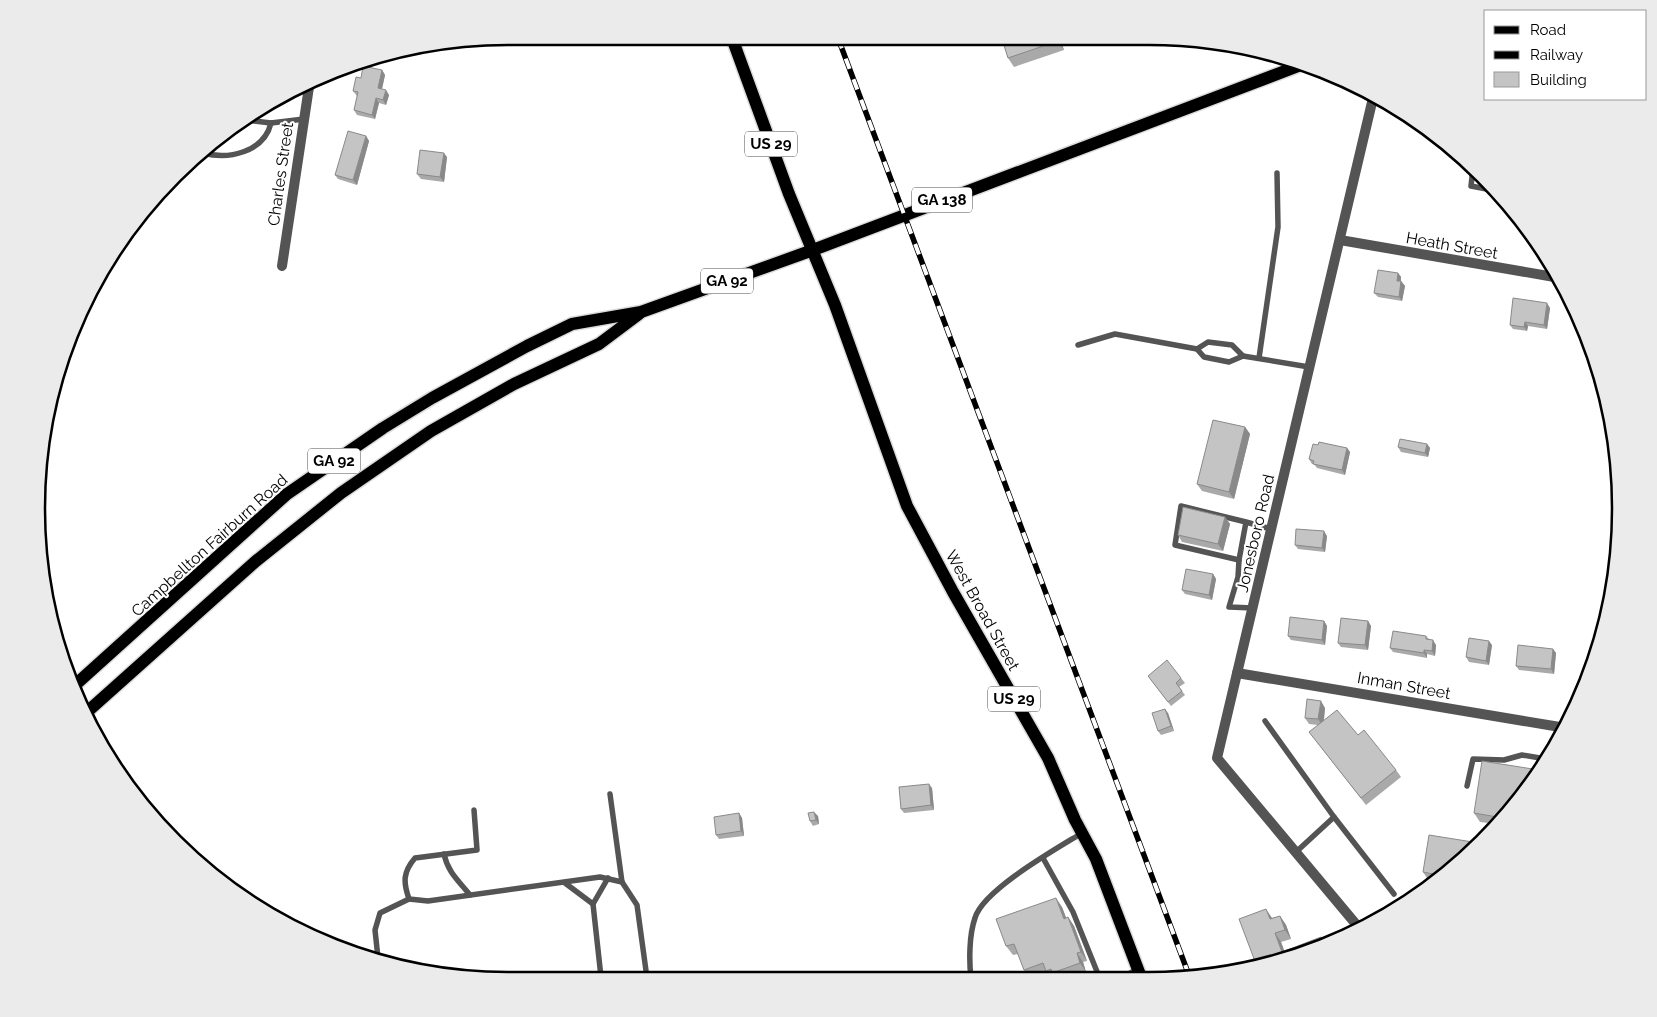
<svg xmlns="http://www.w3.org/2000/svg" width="1657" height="1017" font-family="Raleway,sans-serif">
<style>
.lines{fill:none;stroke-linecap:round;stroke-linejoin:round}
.primary-casing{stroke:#dbdbdb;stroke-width:15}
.lane{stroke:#545454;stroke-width:5.5}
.street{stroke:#545454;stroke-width:10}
.primary{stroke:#000;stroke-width:12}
.rail-casing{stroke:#000;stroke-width:5.5}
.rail{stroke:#fff;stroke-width:4;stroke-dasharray:11;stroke-linecap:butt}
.wall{fill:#a9a9a9}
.shaded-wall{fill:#898989}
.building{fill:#c4c4c4;stroke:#898989}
.labels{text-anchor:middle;stroke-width:4;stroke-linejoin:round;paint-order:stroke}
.shield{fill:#fff;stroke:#4c4c4c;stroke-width:1}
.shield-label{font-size:15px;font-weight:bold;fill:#000}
.street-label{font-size:16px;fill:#000;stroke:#fff}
.rim{fill:none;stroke:#000;stroke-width:2.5}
</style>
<rect width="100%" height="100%" fill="#fff"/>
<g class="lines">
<defs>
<g id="primary">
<polyline points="732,38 789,194 835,305 907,506 953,592 1048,758 1075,820 1096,859 1142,980"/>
<polyline points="74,686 287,494 383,428 432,398 527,346 572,324 641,312 813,250 1301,65"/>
<polyline points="87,712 256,561 341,493 431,431 514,384 599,344 639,314"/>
</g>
</defs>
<use href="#primary" class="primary-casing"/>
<g class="lane">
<polyline points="246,120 271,123 304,119"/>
<path d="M203,153C229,160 264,152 271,123"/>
<polyline points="1473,168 1471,186 1497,191"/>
<polyline points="1078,345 1115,334 1197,349 1204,357 1229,362 1243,356 1309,367"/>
<polyline points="1197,349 1208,342 1232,345 1243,356"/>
<polyline points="1259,358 1278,227 1277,173"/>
<polyline points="1246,522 1181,506 1175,545 1239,560 1246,522 1271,529"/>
<polyline points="1239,560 1238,577 1229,607 1253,608"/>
<polyline points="1265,721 1334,817"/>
<polyline points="1467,786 1473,759 1504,760 1522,755 1546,759"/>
<polyline points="610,794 622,882 637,905 647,978"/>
<path d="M474,810L477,850L415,858C403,872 403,882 409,899L428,901L600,877L622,882"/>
<polyline points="1296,852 1334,817 1394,894"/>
<path d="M444,854C448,873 459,881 470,895"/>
<polyline points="1043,858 1073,912 1100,979"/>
<polyline points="565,883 593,904"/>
<polyline points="378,958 375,930 380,913 409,899"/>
<polyline points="601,977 593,904 608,878"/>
<path d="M971,979C969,961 969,935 975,918C983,890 1056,849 1082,833"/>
<polyline points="1119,979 1138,969"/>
</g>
<g class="street">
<polyline points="1340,240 1560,278"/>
<polyline points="282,266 309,87"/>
<polyline points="1237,673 1566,728"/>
<polyline points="1360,929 1217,758 1373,98"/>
</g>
<use href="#primary" class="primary"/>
<defs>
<polyline id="rail" points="838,38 1190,978"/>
</defs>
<use href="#rail" class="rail-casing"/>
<use href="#rail" class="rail"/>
</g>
<g class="wall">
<polygon points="1002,39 1060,39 1064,50 1014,67 1008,58"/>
<polygon points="382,70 385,75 382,89 389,95 386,105 379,103 375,119 357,115 354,110 357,96 353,91 361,78"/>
<polygon points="366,136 369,141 357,185 338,179 335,175"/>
<polygon points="447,157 444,182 421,179 417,174"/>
<polygon points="1398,273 1401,277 1401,281 1405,286 1402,301 1378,297 1374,293"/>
<polygon points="1550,308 1547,329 1528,326 1527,331 1513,329 1510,325"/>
<polygon points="1245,427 1250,434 1234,499 1202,491 1197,484"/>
<polygon points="1427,444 1430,448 1428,457 1401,452 1398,447"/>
<polygon points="1318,445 1347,448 1350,452 1345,475 1317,468 1314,464 1312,464 1309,459"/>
<polygon points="1225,517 1230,524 1223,551 1182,542 1178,535"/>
<polygon points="1327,536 1325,552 1298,549 1295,545"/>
<polygon points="1213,574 1216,579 1212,600 1185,594 1182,590"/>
<polygon points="1324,621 1327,626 1325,645 1291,640 1288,636"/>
<polygon points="1368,621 1371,626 1368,650 1341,647 1338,643"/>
<polygon points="1426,636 1429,639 1436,645 1435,656 1427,654 1427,658 1393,652 1390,648"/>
<polygon points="1492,645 1489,665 1469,662 1466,657"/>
<polygon points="1553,649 1556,653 1554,674 1519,670 1516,666"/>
<polygon points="1181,678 1185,683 1179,687 1185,695 1171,706 1151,680"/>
<polygon points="1325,708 1324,721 1358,735 1396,770 1401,777 1366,805 1309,732 1318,725 1309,724 1305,718"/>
<polygon points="1168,713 1174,731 1161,735 1158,731"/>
<polygon points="932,788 934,810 904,813 901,809"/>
<polygon points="1523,796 1497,824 1480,822 1474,813"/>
<polygon points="739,813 742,818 744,836 719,839 716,835"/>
<polygon points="818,816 819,824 813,826 810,821"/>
<polygon points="1460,863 1434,882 1429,881 1423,872"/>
<polygon points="1062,907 1066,918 1068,917 1074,926 1087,961 1083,962 1086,972 1067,979 1052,979 1047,973 1030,979 1024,970 1018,954 1013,955 1006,946"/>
<polygon points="1280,916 1286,925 1291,939 1281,942 1284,951 1256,964 1272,918"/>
</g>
<g class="shaded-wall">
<polygon points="1057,39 1060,39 1064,50 1058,41"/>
<polygon points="382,70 385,75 381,93 378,88"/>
<polygon points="386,90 389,95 386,105 383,100"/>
<polygon points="376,98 379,103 375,119 372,115"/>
<polygon points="366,136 369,141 357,185 353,180"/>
<polygon points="444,153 447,157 444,182 440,177"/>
<polygon points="1398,273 1401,277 1400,285 1397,281"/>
<polygon points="1401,281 1405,286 1402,301 1399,297"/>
<polygon points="1547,303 1550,308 1547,329 1544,325"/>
<polygon points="1525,322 1528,326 1527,331 1524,327"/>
<polygon points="1245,427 1250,434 1234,499 1229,492"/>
<polygon points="1427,444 1430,448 1428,457 1425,453"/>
<polygon points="1347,448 1350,452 1345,475 1342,470"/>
<polygon points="1225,517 1230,524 1223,551 1218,544"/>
<polygon points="1324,531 1327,536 1325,552 1322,548"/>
<polygon points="1213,574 1216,579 1212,600 1209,595"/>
<polygon points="1324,621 1327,626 1325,645 1322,640"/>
<polygon points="1368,621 1371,626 1368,650 1365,645"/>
<polygon points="1433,640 1436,645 1435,656 1432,651"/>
<polygon points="1489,641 1492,645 1489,665 1486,661"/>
<polygon points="1553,649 1556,653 1554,674 1551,669"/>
<polygon points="1424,650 1427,654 1427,658 1424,653"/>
<polygon points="1321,701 1325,708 1323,726 1318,719"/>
<polygon points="1165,709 1168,713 1174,731 1171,726"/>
<polygon points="929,784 932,788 934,810 931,805"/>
<polygon points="814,812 818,816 819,824 816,820"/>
<polygon points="739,813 742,818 744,836 741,831"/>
<polygon points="1056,898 1062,907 1070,928 1064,919"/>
<polygon points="1266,909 1272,918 1276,928 1270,919"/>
<polygon points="1280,916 1286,925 1291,939 1285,930"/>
<polygon points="1068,917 1074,926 1087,961 1081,952"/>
<polygon points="1275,933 1281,942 1287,958 1282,952"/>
<polygon points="1077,953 1083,962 1086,972 1080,963"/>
</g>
<g class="building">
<polygon points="1002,39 1057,39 1058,41 1008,58"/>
<polygon points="363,66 382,70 378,88 386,90 383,100 376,98 372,115 354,110 358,92 353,91 356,77 361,78"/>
<polygon points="348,131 366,136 353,180 335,175"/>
<polygon points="420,150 444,153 440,177 417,174"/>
<polygon points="1378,270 1398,273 1397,281 1401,281 1399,297 1374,293"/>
<polygon points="1513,298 1547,303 1544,325 1525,322 1524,327 1510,325"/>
<polygon points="1213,420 1245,427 1229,492 1197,484"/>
<polygon points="1400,439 1427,444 1425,453 1398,447"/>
<polygon points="1319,442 1347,448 1342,470 1313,464 1314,461 1309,459 1313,444 1318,445"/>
<polygon points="1183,507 1225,517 1218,544 1178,535"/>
<polygon points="1296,529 1324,531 1322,548 1295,545"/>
<polygon points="1186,569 1213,574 1209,595 1182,590"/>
<polygon points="1290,617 1324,621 1322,640 1288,636"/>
<polygon points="1341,618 1368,621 1365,645 1338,643"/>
<polygon points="1393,631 1426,636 1426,639 1433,640 1432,651 1424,650 1424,653 1390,648"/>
<polygon points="1469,638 1489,641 1486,661 1466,657"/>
<polygon points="1518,645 1553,649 1551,669 1516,666"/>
<polygon points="1167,660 1181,678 1176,683 1182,691 1168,702 1148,676"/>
<polygon points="1307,699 1321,701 1318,719 1305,718"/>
<polygon points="1165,709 1171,726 1158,731 1152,713"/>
<polygon points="1337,710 1358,735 1364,730 1396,770 1361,798 1309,732"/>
<polygon points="1482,761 1539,770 1523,796 1503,818 1474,813"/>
<polygon points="929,784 931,805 901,809 899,787"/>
<polygon points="814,812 816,820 810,821 808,813"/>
<polygon points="739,813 741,831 716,835 714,817"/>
<polygon points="1429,835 1479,843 1460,863 1456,866 1453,866 1453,869 1443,876 1423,872"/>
<polygon points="1056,898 1064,919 1068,917 1081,952 1077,953 1080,963 1052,973 1051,969 1046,971 1043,963 1024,970 1014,944 1006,946 996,919"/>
<polygon points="1266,909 1270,919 1280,916 1285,930 1275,933 1282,952 1321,937 1325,945 1300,956 1256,964 1239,919"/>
</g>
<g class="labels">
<g class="shield">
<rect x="745" y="131.5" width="52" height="25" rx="4"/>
<rect x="912" y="187.5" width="60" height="25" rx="4"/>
<rect x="701" y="268.5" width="52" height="25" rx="4"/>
<rect x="308" y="448.5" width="52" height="25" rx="4"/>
<rect x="988" y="686.5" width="52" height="25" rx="4"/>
</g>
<g class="shield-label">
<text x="771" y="149">US 29</text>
<text x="942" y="205">GA 138</text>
<text x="727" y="286">GA 92</text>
<text x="334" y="466">GA 92</text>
<text x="1014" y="704">US 29</text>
</g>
<g class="street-label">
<text transform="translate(280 174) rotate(-82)" y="6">Charles Street</text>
<text transform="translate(1452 245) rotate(10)" y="6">Heath Street</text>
<text transform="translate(1255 533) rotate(-77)" y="6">Jonesboro Road</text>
<text transform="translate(209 545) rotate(-42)" y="6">Campbellton Fairburn Road</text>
<text transform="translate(983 610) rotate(61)" y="6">West Broad Street</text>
<text transform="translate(1404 685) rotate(10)" y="6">Inman Street</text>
</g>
</g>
<path d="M0 0H1657V1017H0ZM508 45H1149A463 463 0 0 1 1612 508V509A463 463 0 0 1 1149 972H508A463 463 0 0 1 45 509V508A463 463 0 0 1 508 45Z" fill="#ebebeb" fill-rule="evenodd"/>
<path class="rim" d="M508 45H1149A463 463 0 0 1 1612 508V509A463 463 0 0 1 1149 972H508A463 463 0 0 1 45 509V508A463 463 0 0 1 508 45Z"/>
<rect x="1484" y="10" width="162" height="90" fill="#ffffff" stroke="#999999"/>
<rect x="1494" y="26" width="25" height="8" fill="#000000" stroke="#999999"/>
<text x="1530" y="35" font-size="15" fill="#000000">Road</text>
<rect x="1494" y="51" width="25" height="8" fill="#000000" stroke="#999999"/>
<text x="1530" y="60" font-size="15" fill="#000000">Railway</text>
<rect x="1494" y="72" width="25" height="15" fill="#c4c4c4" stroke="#999999"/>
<text x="1530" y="85" font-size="15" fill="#000000">Building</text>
</svg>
